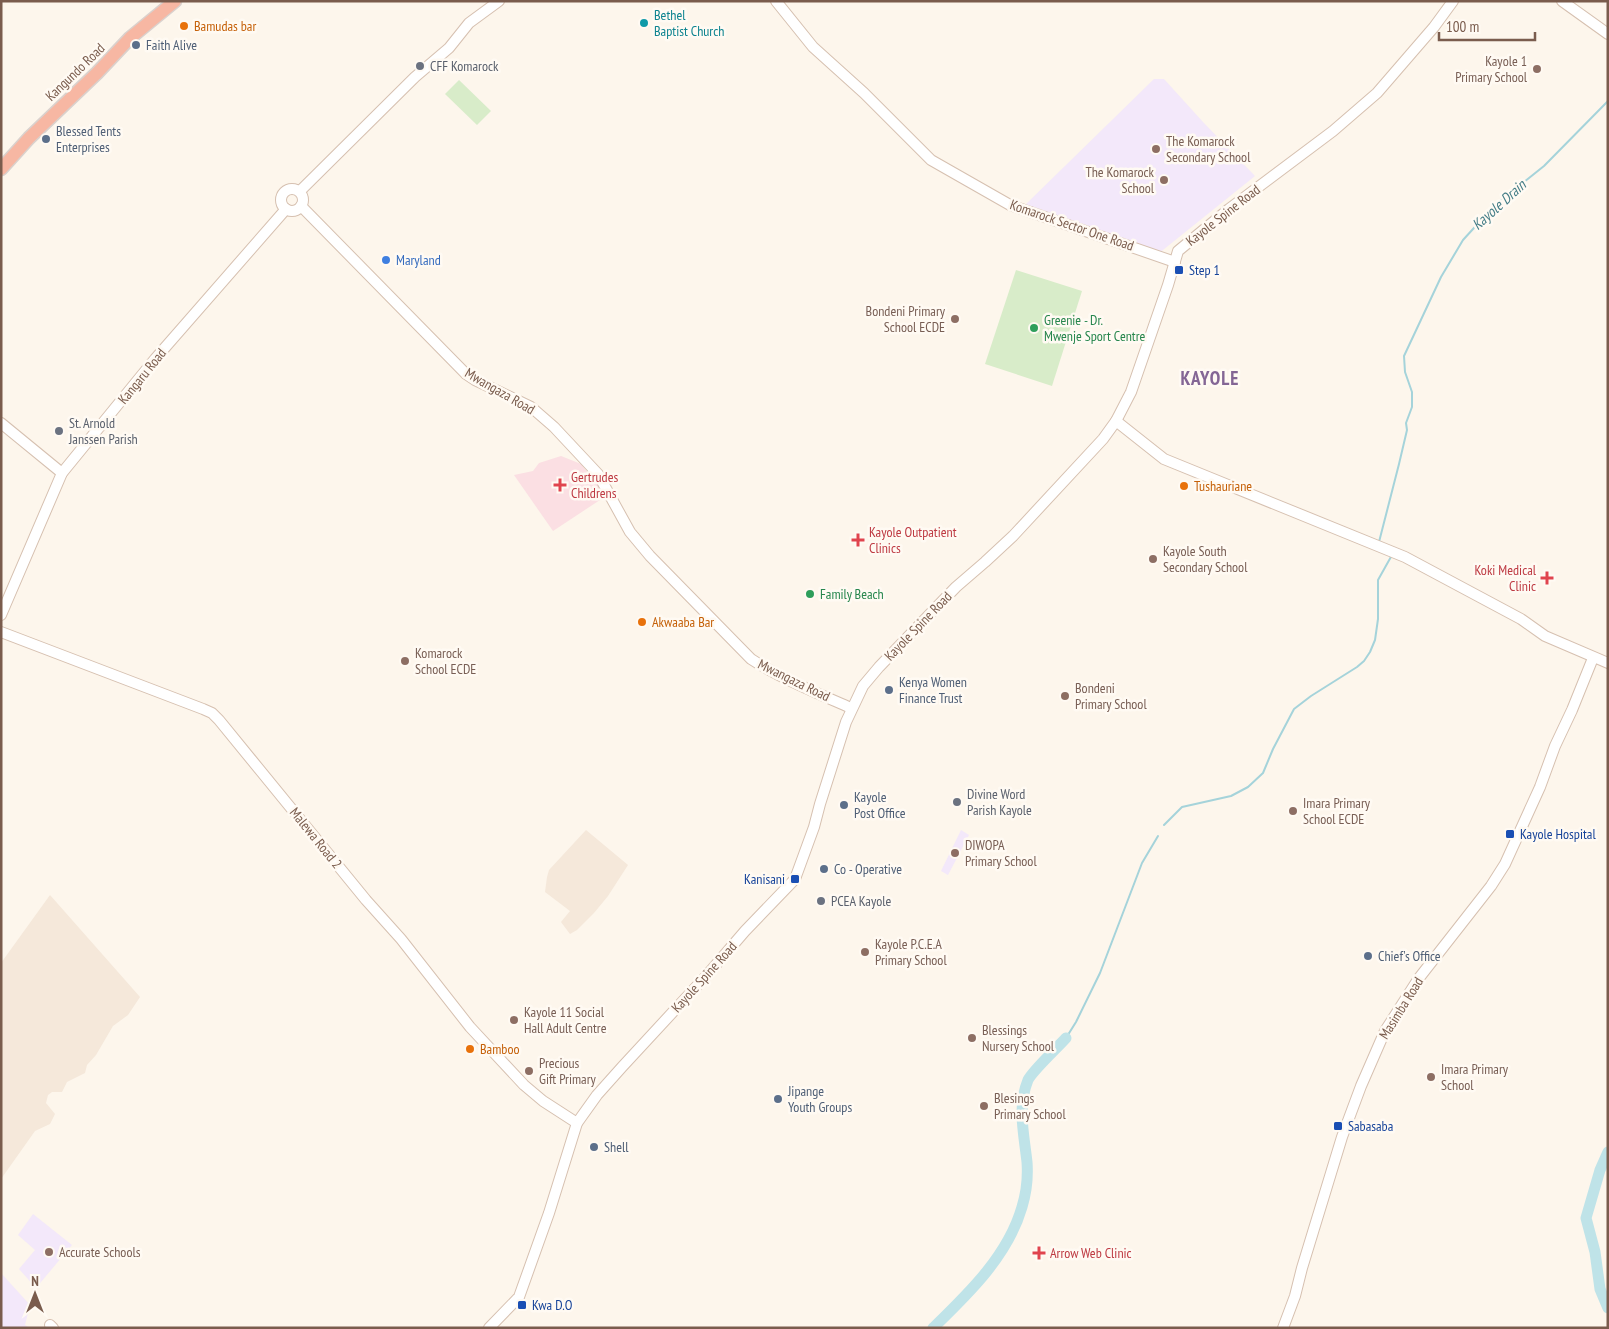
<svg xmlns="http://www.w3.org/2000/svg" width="1609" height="1329" font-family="'PT Sans Narrow',sans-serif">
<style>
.residential{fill:#f5e8da}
.education{fill:#f3e8fa}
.medical{fill:#fbdfe3}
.green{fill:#d8ecc9}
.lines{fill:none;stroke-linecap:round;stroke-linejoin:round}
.stream{stroke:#a5d3da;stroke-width:2}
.river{stroke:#bfe3e8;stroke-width:11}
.secondary-casing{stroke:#d6c0b0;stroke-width:12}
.highway-casing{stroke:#dad1cd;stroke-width:15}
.secondary{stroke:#fff;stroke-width:10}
.highway{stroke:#f7b7a3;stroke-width:12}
.culture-dot{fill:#0f9aa8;stroke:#fffaf3;stroke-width:2}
.food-dot{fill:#e8710a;stroke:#fffaf3;stroke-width:2}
.service-dot{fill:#5c6f8a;stroke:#fffaf3;stroke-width:2}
.worship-dot{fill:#6b7280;stroke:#fffaf3;stroke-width:2}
.education-dot{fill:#8d6e63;stroke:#fffaf3;stroke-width:2}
.shop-dot{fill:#3f7fe0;stroke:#fffaf3;stroke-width:2}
.transit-dot{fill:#1a4fb4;stroke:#fffaf3;stroke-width:2}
.leisure-dot{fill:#2e9e5b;stroke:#fffaf3;stroke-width:2}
.health-dot{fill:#e0444e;stroke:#fffaf3;stroke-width:2}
.labels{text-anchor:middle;stroke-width:5;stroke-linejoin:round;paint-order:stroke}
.culture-label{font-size:14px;fill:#0d838f;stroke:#fffaf3;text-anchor:start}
.food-label{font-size:14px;fill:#c56008;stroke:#fffaf3;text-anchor:start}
.service-label{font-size:14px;fill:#4e5e75;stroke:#fffaf3;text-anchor:start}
.education-label{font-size:14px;fill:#785e54;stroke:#fffaf3;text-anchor:start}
.worship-label{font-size:14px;fill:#5b616d;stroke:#fffaf3;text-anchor:start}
.street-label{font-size:14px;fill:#7a5c4d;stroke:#fffaf3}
.shop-label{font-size:14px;fill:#366cbe;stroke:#fffaf3;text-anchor:start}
.transit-label{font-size:14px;fill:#164399;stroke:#fffaf3;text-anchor:start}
.leisure-label{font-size:14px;fill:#27864d;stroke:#fffaf3;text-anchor:start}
.health-label{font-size:14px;fill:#be3a42;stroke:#fffaf3;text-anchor:start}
.water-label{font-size:15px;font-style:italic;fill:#437c86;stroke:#fffaf3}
.district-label{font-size:19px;font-weight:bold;letter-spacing:1px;fill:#846695;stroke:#fffaf3}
</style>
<rect width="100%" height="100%" fill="#fdf6ec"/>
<g class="residential">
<polygon points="586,830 628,865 608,896 594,913 577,930 570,934 561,922 570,911 545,892 547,877 549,870"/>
<polygon points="50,895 140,997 128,1015 113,1026 96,1055 87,1065 85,1073 67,1082 62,1092 52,1092 48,1095 46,1103 55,1114 50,1124 35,1131 1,1179 1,963"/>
</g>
<g class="education">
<polygon points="1154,79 1164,79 1203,122 1255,176 1153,258 1022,208"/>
<polygon points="961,830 969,835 948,875 941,871"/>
<polygon points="33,1214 72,1245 36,1288 19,1269 35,1250 18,1235"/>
<polygon points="1,1273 30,1305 25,1325 30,1328 1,1328"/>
</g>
<polygon class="medical" points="561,456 581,464 606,496 553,531 514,475 533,471 539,463"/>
<g class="green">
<polygon points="459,80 491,111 477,125 445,94"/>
<polygon points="1016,270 1082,291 1052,386 985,364"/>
</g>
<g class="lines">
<g class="stream">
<polyline points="1379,542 1399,464 1407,430 1406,423 1412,407 1412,392 1405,372 1404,356 1441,277 1463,240 1493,207 1544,166 1608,101"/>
<polyline points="1164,825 1182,807 1231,796 1248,787 1263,773 1273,749 1294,709 1311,696 1357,667 1364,661 1370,652 1375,640 1378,619 1378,580 1392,555"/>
<polyline points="1066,1038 1076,1022 1100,973 1142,863 1158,836"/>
</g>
<g class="river">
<polyline points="1608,1152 1600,1170 1586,1218 1595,1252 1600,1289 1608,1308"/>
<path d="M933,1328C968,1294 1008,1256 1022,1207C1026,1194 1028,1176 1027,1162C1024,1134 1017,1107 1028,1080C1032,1071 1058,1047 1066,1038"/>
</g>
<defs>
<g id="secondary">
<polyline points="776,1 813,47 864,93 931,160 1010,205 1175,262"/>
<polyline points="1562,1 1608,34"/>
<circle cx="292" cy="200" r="11"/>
<polyline points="300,191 415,77 449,48 469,23 499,1"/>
<path d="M301,206L466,374L475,380L531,407L554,427L598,474L630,532L650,556L751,659C782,679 817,693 851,708"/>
<polyline points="1116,421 1164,459 1405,557 1521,619 1545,636 1608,663"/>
<polyline points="1,423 62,473"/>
<polyline points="1,615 62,473 155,359 286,209"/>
<polyline points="1,632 203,709 212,713 219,720 366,900 401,939 470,1027 524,1085 543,1101 577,1123"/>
<polyline points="50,1325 53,1328"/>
<polyline points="489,1328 519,1297 549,1213 577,1123 597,1095 622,1067 708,974 745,931 795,879 814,827 820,804 846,722 863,686 879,667 956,587 985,562 1013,536 1103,439 1116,421 1131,392 1168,285 1178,251 1229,209 1333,131 1377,93 1434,27 1453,1"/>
<polyline points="1283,1328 1295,1296 1302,1268 1342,1137 1361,1086 1385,1031 1419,978 1491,886 1505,864 1540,787 1555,746 1572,710 1593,658"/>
</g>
<polyline id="highway" points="1,169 29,138 97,73 130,38 175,1"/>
</defs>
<use href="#secondary" class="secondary-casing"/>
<use href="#highway" class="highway-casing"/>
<use href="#secondary" class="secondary"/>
<use href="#highway" class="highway"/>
</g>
<circle class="culture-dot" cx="644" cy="23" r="5"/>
<g class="food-dot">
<circle cx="184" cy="26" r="5"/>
<circle cx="1184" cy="486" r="5"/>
<circle cx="642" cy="622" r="5"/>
<circle cx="470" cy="1049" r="5"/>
</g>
<g class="service-dot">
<circle cx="136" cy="45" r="5"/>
<circle cx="46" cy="139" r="5"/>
<circle cx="889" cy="690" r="5"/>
<circle cx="844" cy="805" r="5"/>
<circle cx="824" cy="869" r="5"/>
<circle cx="1368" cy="956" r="5"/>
<circle cx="778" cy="1099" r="5"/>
<circle cx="594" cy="1147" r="5"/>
</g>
<g class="worship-dot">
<circle cx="420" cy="66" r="5"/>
<circle cx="59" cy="431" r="5"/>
<circle cx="957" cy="802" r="5"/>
<circle cx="821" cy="901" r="5"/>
</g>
<g class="education-dot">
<circle cx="1537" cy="69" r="5"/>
<circle cx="1156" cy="149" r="5"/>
<circle cx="1164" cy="180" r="5"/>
<circle cx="955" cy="319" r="5"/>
<circle cx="1153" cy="559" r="5"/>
<circle cx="405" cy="661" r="5"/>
<circle cx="1065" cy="696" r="5"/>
<circle cx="1293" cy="811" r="5"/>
<circle cx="955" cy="853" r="5"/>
<circle cx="865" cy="952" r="5"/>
<circle cx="514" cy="1020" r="5"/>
<circle cx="972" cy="1038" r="5"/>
<circle cx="529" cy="1071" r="5"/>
<circle cx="1431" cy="1077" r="5"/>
<circle cx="984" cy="1106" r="5"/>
<circle cx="49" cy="1252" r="5"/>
</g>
<circle class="shop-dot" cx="386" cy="260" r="5"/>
<g class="transit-dot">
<rect x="1174" y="265" width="10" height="10" rx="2.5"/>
<rect x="1505" y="829" width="10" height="10" rx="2.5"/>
<rect x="790" y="874" width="10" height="10" rx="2.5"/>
<rect x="1333" y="1121" width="10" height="10" rx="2.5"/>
<rect x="517" y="1300" width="10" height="10" rx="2.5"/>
</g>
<g class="leisure-dot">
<circle cx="1034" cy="328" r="5"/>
<circle cx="810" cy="594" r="5"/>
</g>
<g class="health-dot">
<path d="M557.5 477.5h5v5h5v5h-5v5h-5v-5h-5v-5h5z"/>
<path d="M855.5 532.5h5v5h5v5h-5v5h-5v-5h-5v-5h5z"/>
<path d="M1544.5 570.5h5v5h5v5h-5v5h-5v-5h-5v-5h5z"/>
<path d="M1036.5 1245.5h5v5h5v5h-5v5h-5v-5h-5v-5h5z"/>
</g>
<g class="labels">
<g class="culture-label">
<text x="654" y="20">Bethel<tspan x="654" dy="16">Baptist Church</tspan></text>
</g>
<g class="food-label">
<text x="194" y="31">Bamudas bar</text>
<text x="1194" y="491">Tushauriane</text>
<text x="652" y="627">Akwaaba Bar</text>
<text x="480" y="1054">Bamboo</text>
</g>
<g class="service-label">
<text x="146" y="50">Faith Alive</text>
<text x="56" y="136">Blessed Tents<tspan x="56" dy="16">Enterprises</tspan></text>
<text x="899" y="687">Kenya Women<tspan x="899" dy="16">Finance Trust</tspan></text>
<text x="854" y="802">Kayole<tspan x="854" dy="16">Post Office</tspan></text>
<text x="834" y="874">Co - Operative</text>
<text x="1378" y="961">Chief's Office</text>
<text x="788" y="1096">Jipange<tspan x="788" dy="16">Youth Groups</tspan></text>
<text x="604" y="1152">Shell</text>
</g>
<g class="education-label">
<text x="1527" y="66" text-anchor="end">Kayole 1<tspan x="1527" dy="16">Primary School</tspan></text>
<text x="1166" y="146">The Komarock<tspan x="1166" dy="16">Secondary School</tspan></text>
<text x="1154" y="177" text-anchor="end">The Komarock<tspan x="1154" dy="16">School</tspan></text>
<text x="945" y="316" text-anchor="end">Bondeni Primary<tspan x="945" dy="16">School ECDE</tspan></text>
<text x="1163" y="556">Kayole South<tspan x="1163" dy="16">Secondary School</tspan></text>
<text x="415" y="658">Komarock<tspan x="415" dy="16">School ECDE</tspan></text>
<text x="1075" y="693">Bondeni<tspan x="1075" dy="16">Primary School</tspan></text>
<text x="1303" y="808">Imara Primary<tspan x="1303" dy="16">School ECDE</tspan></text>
<text x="965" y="850">DIWOPA<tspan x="965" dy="16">Primary School</tspan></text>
<text x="875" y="949">Kayole P.C.E.A<tspan x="875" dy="16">Primary School</tspan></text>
<text x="524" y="1017">Kayole 11 Social<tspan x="524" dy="16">Hall Adult Centre</tspan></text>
<text x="982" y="1035">Blessings<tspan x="982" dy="16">Nursery School</tspan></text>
<text x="539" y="1068">Precious<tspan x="539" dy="16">Gift Primary</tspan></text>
<text x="1441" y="1074">Imara Primary<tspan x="1441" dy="16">School</tspan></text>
<text x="994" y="1103">Blesings<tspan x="994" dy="16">Primary School</tspan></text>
<text x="59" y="1257">Accurate Schools</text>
</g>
<g class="worship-label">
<text x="430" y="71">CFF Komarock</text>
<text x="69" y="428">St. Arnold<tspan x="69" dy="16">Janssen Parish</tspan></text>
<text x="967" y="799">Divine Word<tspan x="967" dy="16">Parish Kayole</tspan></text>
<text x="831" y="906">PCEA Kayole</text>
</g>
<g class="street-label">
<text transform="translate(75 72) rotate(-44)" y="5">Kangundo Road</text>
<text transform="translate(1223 215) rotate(-38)" y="5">Kayole Spine Road</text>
<text transform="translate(1072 225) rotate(19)" y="5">Komarock Sector One Road</text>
<text transform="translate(142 376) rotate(-51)" y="5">Kangaru Road</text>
<text transform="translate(500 391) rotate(30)" y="5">Mwangaza Road</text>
<text transform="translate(918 626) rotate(-46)" y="5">Kayole Spine Road</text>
<text transform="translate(794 680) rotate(26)" y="5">Mwangaza Road</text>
<text transform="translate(316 838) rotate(51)" y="5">Malewa Road 2</text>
<text transform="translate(704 977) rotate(-48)" y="5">Kayole Spine Road</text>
<text transform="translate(1401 1008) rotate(-58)" y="5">Masimba Road</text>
</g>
<g class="shop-label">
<text x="396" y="265">Maryland</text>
</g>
<g class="transit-label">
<text x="1189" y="275">Step 1</text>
<text x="1520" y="839">Kayole Hospital</text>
<text x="785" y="884" text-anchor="end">Kanisani</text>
<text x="1348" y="1131">Sabasaba</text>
<text x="532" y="1310">Kwa D.O</text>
</g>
<g class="leisure-label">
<text x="1044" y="325">Greenie - Dr.<tspan x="1044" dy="16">Mwenje Sport Centre</tspan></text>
<text x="820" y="599">Family Beach</text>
</g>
<g class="health-label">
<text x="571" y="482">Gertrudes<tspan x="571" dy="16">Childrens</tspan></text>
<text x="869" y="537">Kayole Outpatient<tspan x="869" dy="16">Clinics</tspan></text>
<text x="1536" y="575" text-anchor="end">Koki Medical<tspan x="1536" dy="16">Clinic</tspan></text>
<text x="1050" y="1258">Arrow Web Clinic</text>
</g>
<g class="water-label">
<text transform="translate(1499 205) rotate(-42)" y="5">Kayole Drain</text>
</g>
<g class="district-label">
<text x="1210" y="385">KAYOLE</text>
</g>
</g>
<rect width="1609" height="1329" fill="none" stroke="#7a5c4d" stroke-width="5"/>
<g transform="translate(35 1294)" stroke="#fffaf3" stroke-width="4" paint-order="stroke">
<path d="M0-4L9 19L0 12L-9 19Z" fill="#7a5c4d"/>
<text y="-8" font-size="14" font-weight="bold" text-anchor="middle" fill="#7a5c4d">N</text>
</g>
<path d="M1439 32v8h96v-8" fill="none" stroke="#7a5c4d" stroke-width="2.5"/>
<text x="1446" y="32" font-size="15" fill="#7a5c4d" stroke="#fffaf3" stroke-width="4" paint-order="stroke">100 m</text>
</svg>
